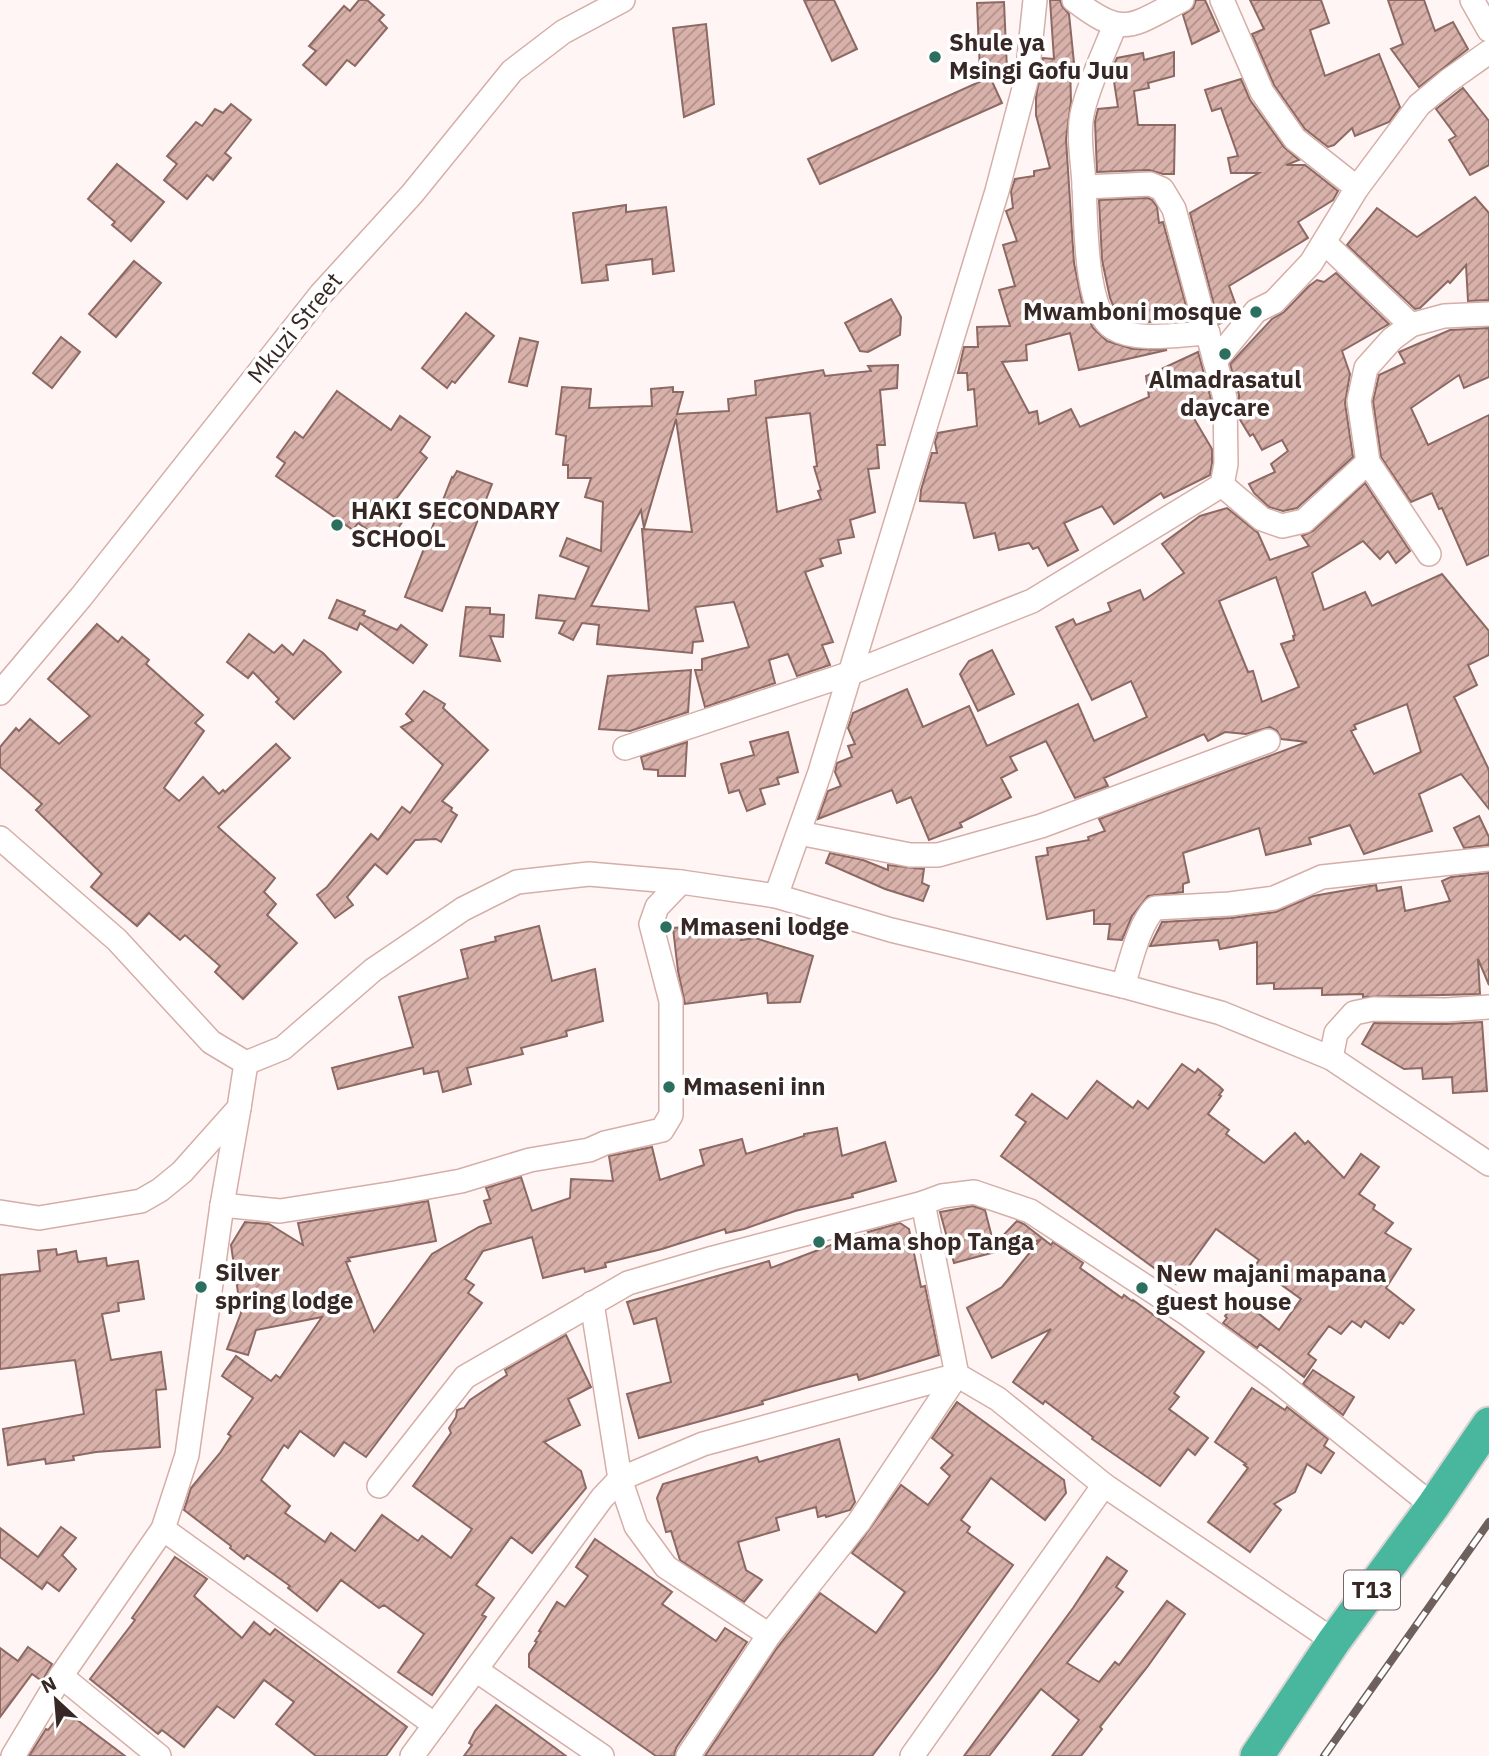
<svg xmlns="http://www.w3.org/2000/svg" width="1489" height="1756" font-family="'IBM Plex Sans',sans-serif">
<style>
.building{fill:url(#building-hatch);stroke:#8c6963;stroke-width:2;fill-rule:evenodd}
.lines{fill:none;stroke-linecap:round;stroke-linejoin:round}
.minor-casing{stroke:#d5aea7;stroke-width:26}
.highway-casing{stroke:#d7d4d3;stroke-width:37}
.minor{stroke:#fff;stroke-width:23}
.highway{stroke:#48b79e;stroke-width:33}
.rail-casing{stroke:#6d605d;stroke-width:8}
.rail{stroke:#fff;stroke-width:5;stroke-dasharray:16;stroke-linecap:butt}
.poi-dot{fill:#2c6f5f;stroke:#fff;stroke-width:2.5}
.labels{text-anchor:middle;stroke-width:7;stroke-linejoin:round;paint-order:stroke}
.shield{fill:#fff;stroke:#736866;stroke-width:2}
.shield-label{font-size:23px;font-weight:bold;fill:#372825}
.poi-label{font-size:24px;font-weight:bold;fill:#372825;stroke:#fff;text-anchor:start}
.street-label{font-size:24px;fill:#372825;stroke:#fff}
</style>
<defs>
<pattern id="building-hatch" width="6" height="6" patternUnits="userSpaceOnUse" patternTransform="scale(1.75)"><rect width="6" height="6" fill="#d8b1aa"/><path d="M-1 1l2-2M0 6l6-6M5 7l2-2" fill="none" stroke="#b0908a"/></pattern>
</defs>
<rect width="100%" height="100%" fill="#fef5f4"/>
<g class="building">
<polygon points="359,0 367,0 384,15 379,20 387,28 355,66 347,60 326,85 303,65 316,51 309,46 344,6 350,11"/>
<polygon points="804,0 834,0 857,49 832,61"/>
<polygon points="1050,0 1060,0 1062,6 1069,14 1074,63 1070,63 1071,102 1066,139 1074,263 1083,307 1093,328 1107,341 1133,349 1167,350 1079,370 1070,333 1026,345 1027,360 1002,362 1029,413 1037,411 1039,424 1071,409 1080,427 1149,397 1146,376 1198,352 1211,399 1189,410 1212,449 1212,463 1210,475 1164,498 1161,493 1114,524 1102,506 1064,523 1078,550 1048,566 1038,547 1033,549 1029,543 999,550 995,533 974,538 965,503 920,501 921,490 932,453 937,453 935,442 938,433 977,426 974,389 968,390 967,373 958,373 964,347 978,347 977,327 1010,326 999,290 1015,286 1003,245 1017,241 1006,211 1013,208 1011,191 1015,179 1034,176 1034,171 1050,168 1036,115 1036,97 1043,58 1054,59"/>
<polygon points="1196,0 1205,0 1219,31 1192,44 1183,15 1193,8"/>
<polygon points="1250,0 1321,0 1329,23 1310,30 1325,76 1379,54 1400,107 1389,122 1355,136 1352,128 1334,145 1328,147 1305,129 1274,85 1252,34 1264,29"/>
<polygon points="1388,0 1424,0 1435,31 1453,22 1468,49 1419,87 1391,49 1403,44"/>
<polygon points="1004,2 1007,70 980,72 977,3"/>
<polygon points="706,24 714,104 684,117 673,28"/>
<polygon points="1174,52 1174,76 1148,83 1149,88 1134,91 1138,125 1175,125 1174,174 1163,174 1149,170 1097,172 1095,121 1098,109 1118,107 1112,69 1117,58 1143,53 1144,60"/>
<polygon points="990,77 1002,103 820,184 808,159"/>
<polygon points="1241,79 1250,100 1284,147 1299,160 1286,165 1305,165 1338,191 1333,200 1298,222 1308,238 1229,286 1238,311 1231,319 1219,324 1190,213 1259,173 1231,173 1228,158 1238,156 1221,108 1212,111 1205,90"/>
<polygon points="1463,88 1489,121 1489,165 1470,175 1449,140 1456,136 1436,109"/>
<polygon points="231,104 251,120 225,153 231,158 213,180 207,175 187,199 164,180 177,164 167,156 196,122 202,126 215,109 223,113"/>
<polygon points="117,164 164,202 131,241 112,225 115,222 88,199"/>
<polygon points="1475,197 1489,213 1489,300 1468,301 1466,265 1450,283 1448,281 1420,308 1415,309 1347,245 1377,208 1417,237"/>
<polygon points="1148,198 1152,200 1157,207 1159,223 1163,222 1190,320 1147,322 1127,319 1115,310 1110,298 1102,260 1099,200"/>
<polygon points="626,205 626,212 666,207 674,271 653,274 652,259 606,265 608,280 582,283 573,213"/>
<polygon points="134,261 161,283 116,337 89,314"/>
<polygon points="1336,273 1389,324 1342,351 1350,374 1345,403 1353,457 1297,508 1283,511 1269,507 1254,493 1249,484 1275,472 1271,464 1288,451 1282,440 1262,450 1253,434 1250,436 1239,418 1239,395 1230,364 1272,319 1284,312 1309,286 1317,280 1324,282"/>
<polygon points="891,299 901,317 900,335 868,352 860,351 845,323"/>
<polygon points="466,313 494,336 455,383 452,381 447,388 422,368"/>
<polygon points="1489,328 1489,377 1464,388 1459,375 1411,408 1428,445 1489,415 1489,555 1467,565 1442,508 1439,509 1432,493 1411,502 1381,457 1373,401 1379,375 1405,363 1399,352 1450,330"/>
<polygon points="61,337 80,352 52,388 33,373"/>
<polygon points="520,338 538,342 527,386 509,382"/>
<path d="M898,365L897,388L880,390L885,445H877L879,468L868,469L875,512L850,520L854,537L838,540L841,553L820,559L823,566L805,572L833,642L822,645L830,665L797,676L788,654L769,660L775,683L705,707L695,670H702V659L749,647L734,602L695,607L703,641L693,642L692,653L597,644L599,625L582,623L573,640L559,633L565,621L536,618L539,595L575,599L589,567L560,556L567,538L601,551L603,502L585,497L591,478H568V465H563L566,436L556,434L562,387L591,389L589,408L652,406L651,389L673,387V392H683L677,414L729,411L728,399L756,395L755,381L823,370L825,376L871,371L868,366ZM810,413L817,466L814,467L821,490L818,491L821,499L777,512L766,418ZM676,419L692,532L642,529L649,611L591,606L641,510L644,528Z"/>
<polygon points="337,391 391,430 400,416 430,437 420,452 427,458 390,507 405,518 387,544 358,523 353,530 276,476 285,463 277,457 295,432 303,438"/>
<polygon points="457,471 492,484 442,611 405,597 452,477 453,478"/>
<path d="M1365,483L1410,551L1396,563L1388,551L1380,559L1363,541L1312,573L1324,610L1365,592L1372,606L1442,574L1489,631V655L1468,665L1477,685L1454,697L1489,770V809L1461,774L1419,794L1432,831L1364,854L1350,825L1309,838L1311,844L1266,855L1259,828L1183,853L1189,882L1183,884V892L1148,896L1132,916L1122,940L1108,939L1110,924H1094V910L1047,919L1036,857L1048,855L1047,848L1089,840L1088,837L1105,831L1099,819L1307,742L1281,739L1277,731L1270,727L1246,734L1225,732L1208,741L1204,734L1104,778L1108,786L1075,798L1046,741L1010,757L1017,770L1001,778L1011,797L960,823L962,827L929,840L911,797L897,803L892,790L818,819L828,791L841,786L835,772L837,763L852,757L848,746L855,744L848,728L853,713L907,689L923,727L969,706L987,746L1078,704L1094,741L1147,717L1131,681L1092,700L1056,627L1073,619L1076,625L1111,611L1108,603L1140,590L1144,600L1184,573L1162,544L1200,516L1227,508L1258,533L1270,560L1309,546L1302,536L1313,531ZM1276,577L1295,635L1293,636L1294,640L1281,644L1299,687L1262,702L1253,671L1248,672L1219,601ZM1407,704L1421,752L1374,774L1351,731L1356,729L1354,725Z"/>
<polygon points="337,600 365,611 363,615 397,630 401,625 427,645 413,663 360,623 357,630 329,618"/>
<polygon points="466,607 490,608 490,614 504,615 503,637 490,636 500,661 460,656"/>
<polygon points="97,624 118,642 122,637 149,660 146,664 203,715 195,723 204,731 164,788 179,801 203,777 219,794 223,790 225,792 276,744 290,758 218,827 275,878 264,892 276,904 267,915 297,943 243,999 215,972 220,966 185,935 180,940 149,913 137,926 91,887 102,874 36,810 42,804 0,767 0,747 16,728 19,731 30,719 59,744 90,716 48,679"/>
<polygon points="249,634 274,653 282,645 293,655 304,640 323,653 341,672 294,719 276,702 279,699 253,672 248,678 227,662"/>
<polygon points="992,650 1014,694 978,711 960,674 969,661"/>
<polygon points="691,670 688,712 630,731 599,729 608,676"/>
<polygon points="424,691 445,704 443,708 488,750 442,801 452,808 451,811 457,815 441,842 436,839 415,840 387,874 375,864 347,897 353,905 335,918 317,895 327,887 371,834 378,840 402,807 410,813 443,765 401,727 413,721 406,714"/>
<polygon points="788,732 798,772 777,778 779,784 760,789 765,804 747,811 739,790 729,793 721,764 754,755 750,742"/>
<polygon points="687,742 685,776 658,776 658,770 644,769 641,757"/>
<polygon points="1479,816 1489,837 1489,845 1464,848 1454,828"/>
<polygon points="830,853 863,860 888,870 888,865 924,869 922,883 929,886 923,901 885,889 826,863"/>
<polygon points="1489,873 1489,985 1478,959 1480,994 1363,997 1363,994 1322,995 1322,988 1274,989 1274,983 1257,984 1257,942 1220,949 1218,940 1150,946 1162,922 1231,918 1276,912 1313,896 1376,885 1377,891 1401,887 1405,911 1450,901 1442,881 1451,877"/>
<polygon points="745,922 741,940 755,938 813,956 800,1002 768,1003 767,993 685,1004 678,971 673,928"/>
<polygon points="539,926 552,981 595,969 603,1021 566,1031 567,1036 521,1048 523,1054 467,1068 471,1084 443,1092 438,1071 424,1074 423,1068 338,1089 332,1068 413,1047 399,997 468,978 461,950 496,941 495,937"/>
<polygon points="1482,1022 1487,1091 1453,1093 1452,1077 1423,1079 1422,1068 1404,1069 1362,1044 1374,1023 1446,1024"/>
<polygon points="1182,1064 1195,1073 1198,1069 1220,1087 1223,1090 1219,1095 1221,1096 1208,1114 1229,1130 1226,1134 1264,1163 1295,1133 1305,1144 1308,1141 1344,1178 1361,1154 1379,1167 1359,1194 1375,1205 1373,1209 1393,1223 1385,1233 1411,1249 1386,1288 1414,1310 1403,1324 1400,1322 1389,1338 1365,1321 1361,1327 1352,1321 1341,1334 1329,1326 1308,1354 1316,1360 1304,1377 1260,1344 1257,1348 1223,1323 1227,1318 1225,1316 1239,1298 1279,1330 1301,1299 1255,1266 1259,1260 1216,1229 1176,1284 1001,1156 1026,1122 1016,1115 1032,1094 1067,1119 1097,1081 1133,1108 1138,1101 1148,1109"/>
<polygon points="837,1128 842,1156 885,1142 896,1181 852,1194 853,1197 795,1211 744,1229 726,1233 725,1229 662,1249 605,1263 606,1267 585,1272 584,1268 543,1278 532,1237 483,1251 465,1279 474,1285 468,1293 482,1303 366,1457 344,1442 334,1456 300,1431 288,1448 284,1445 261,1480 290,1506 285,1513 325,1542 331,1533 355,1551 382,1515 418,1541 422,1536 451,1558 472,1529 413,1486 451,1433 449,1428 456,1417 457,1410 464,1408 470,1400 507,1375 505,1370 566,1335 591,1387 568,1399 580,1425 544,1442 581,1471 586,1488 532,1553 511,1537 476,1585 494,1598 482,1615 486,1617 432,1695 398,1672 424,1634 384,1605 379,1608 341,1580 317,1611 288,1588 290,1586 247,1555 244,1559 230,1548 231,1546 184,1510 191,1488 220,1453 231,1436 228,1434 253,1398 222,1376 225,1371 236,1356 271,1381 276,1375 280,1378 322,1317 256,1330 248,1355 227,1349 241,1313 231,1245 245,1222 269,1224 303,1245 298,1223 428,1201 436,1241 348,1258 350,1261 346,1262 374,1332 432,1254 479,1227 491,1223 484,1201 490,1199 486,1188 521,1177 532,1211 570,1198 571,1179 613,1181 609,1156 652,1147 660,1180 704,1165 700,1150 742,1139 746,1154 804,1136 804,1134"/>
<polygon points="973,1206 985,1210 994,1245 1017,1221 1024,1224 1051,1245 1053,1242 1083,1263 1080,1268 1122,1298 1124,1295 1132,1301 1133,1300 1204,1352 1174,1393 1179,1397 1169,1409 1208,1438 1195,1455 1188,1449 1160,1486 1092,1439 1093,1437 1045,1401 1043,1404 1013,1382 1051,1329 992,1358 967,1308 1002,1287 1040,1240 954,1263 940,1212"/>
<polygon points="900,1223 909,1229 921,1287 925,1286 939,1355 859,1380 857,1374 809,1387 762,1401 763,1404 639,1438 627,1394 671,1382 656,1318 634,1324 627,1302 769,1261 771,1268 834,1244 869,1234 868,1232"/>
<polygon points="56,1249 57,1255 76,1251 78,1262 106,1258 107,1266 138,1261 144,1299 118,1303 119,1311 102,1314 111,1360 161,1352 166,1389 156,1390 160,1447 96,1452 73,1456 74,1460 46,1464 45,1459 8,1465 3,1429 84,1414 75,1360 0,1369 0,1275 40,1271 38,1251"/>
<polygon points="1313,1370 1354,1397 1343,1415 1303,1384"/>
<polygon points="1252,1388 1285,1410 1287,1407 1328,1439 1324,1446 1334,1453 1321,1473 1307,1464 1295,1492 1274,1504 1281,1510 1250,1552 1208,1522 1248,1468 1244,1465 1246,1464 1215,1442"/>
<polygon points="957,1402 1064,1480 1066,1493 1045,1520 991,1478 961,1520 970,1527 967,1532 1013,1565 936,1672 872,1756 705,1756 777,1648 820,1593 876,1633 905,1592 852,1553 901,1485 928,1505 950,1476 941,1468 953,1455 932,1438"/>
<polygon points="839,1439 855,1502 850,1510 826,1517 825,1515 818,1517 816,1507 776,1518 779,1530 738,1542 746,1570 762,1580 744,1602 680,1560 671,1531 666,1532 657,1498 663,1484 757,1457 759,1462"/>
<polygon points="61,1527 76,1538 62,1555 76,1569 59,1591 47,1582 42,1589 0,1557 0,1528 38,1557"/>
<polygon points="595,1539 672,1592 662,1604 716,1641 725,1628 747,1642 676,1748 674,1756 656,1756 529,1667 529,1654 537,1642 535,1641 541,1632 539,1631 557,1602 565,1607 588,1576 576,1567"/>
<polygon points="175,1557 207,1579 194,1596 242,1638 254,1622 270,1635 275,1629 407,1727 386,1756 316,1756 276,1724 294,1702 264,1680 234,1718 217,1706 184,1747 162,1730 158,1734 90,1679 135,1620 132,1618"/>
<polygon points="1107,1557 1127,1571 1116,1587 1123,1592 1067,1663 1099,1682 1115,1662 1119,1665 1167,1601 1185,1614 1148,1666 1100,1727 1102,1729 1081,1756 1052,1756 1079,1720 1041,1689 989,1756 964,1756 1073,1608"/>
<polygon points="28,1647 52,1664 42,1681 32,1674 0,1717 0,1648 18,1661"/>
<polygon points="496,1705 543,1739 566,1756 464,1756 472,1745 469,1743 475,1731"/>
<polygon points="64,1710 125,1756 29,1756 46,1729 48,1730"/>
</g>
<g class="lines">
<defs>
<g id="minor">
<path d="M1074,0C1124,39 1131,26 1182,0"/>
<polyline points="1222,0 1262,92 1295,139 1357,188"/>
<polyline points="1472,0 1489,30"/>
<path d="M1115,25C1104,53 1090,81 1083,110C1077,134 1083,161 1084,185C1086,216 1084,311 1113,328C1137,343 1181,334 1208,333"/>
<polyline points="1325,243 1411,325"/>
<polyline points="1215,361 1256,311 1274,302 1311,263 1357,188 1419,105 1448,81 1489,52"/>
<polyline points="1222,485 1262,519 1282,526 1304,521 1368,462"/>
<polyline points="1429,554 1368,462 1359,401 1366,368 1392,339 1411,325 1444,316 1489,314"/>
<polyline points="0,693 81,597 321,294 412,194 512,71 563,32 623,0"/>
<polyline points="625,748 851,673 1032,601 1222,485 1226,464 1225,398 1174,209 1162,189 1150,184 1084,187"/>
<polyline points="799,833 910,855 938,855 1041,826 1268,741"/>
<polyline points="0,838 117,940 211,1042 246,1063 283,1048 373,970 463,909 517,882 589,874 681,882 776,896 891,930 1123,986 1221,1013 1331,1058 1489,1164"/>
<polyline points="776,896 820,772 997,191 1027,77 1035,0"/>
<path d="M1123,986C1130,964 1139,923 1155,908L1230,904L1274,898L1322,877L1489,859"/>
<polyline points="1331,1058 1336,1033 1354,1013 1373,1009 1446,1010 1489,1007"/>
<polyline points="222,1205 280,1211 395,1193 461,1181 530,1160 589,1150 605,1143 662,1130 671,1115 671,1001 651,924 657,907 681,882"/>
<polyline points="0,1212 39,1218 141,1201 160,1190 182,1172 239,1108 246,1063"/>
<polyline points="592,1303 620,1479 636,1526 666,1567 769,1635"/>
<polyline points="379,1486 465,1377 628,1283 713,1258 923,1203 942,1196 974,1192 1030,1211 1186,1313 1274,1378 1433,1506"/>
<polyline points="163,1529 435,1725"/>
<polyline points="476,1670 602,1756"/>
<polyline points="61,1676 159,1756"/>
<polyline points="13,1756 61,1676 163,1529 187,1455 222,1205 239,1108"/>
<polyline points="412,1756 602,1498 620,1479 703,1444 957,1375 998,1399 1104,1485 1334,1641"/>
<polyline points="688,1756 769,1635 859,1522 957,1375 923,1203"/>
<polyline points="912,1756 1104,1485"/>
</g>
<polyline id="highway" points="1257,1756 1334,1641 1433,1506 1489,1424"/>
</defs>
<use href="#minor" class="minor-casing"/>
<use href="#highway" class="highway-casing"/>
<use href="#minor" class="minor"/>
<use href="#highway" class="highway"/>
<defs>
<polyline id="rail" points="1324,1756 1489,1522"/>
</defs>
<use href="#rail" class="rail-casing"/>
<use href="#rail" class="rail"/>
</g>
<g class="poi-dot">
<circle cx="935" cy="57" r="7"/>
<circle cx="1256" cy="312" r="7"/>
<circle cx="1225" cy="354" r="7"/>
<circle cx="337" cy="525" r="7"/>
<circle cx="666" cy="927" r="7"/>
<circle cx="669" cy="1087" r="7"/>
<circle cx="819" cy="1242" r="7"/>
<circle cx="201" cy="1287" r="7"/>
<circle cx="1142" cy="1288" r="7"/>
</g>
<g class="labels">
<rect class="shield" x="1344" y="1570.5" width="56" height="39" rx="5"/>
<g class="shield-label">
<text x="1372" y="1598">T13</text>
</g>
<g class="poi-label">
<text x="949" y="51">Shule ya<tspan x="949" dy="28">Msingi Gofu Juu</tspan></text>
<text x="1242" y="320" text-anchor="end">Mwamboni mosque</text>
<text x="1225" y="388" text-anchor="middle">Almadrasatul<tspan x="1225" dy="28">daycare</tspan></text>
<text x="351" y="519">HAKI SECONDARY<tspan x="351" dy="28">SCHOOL</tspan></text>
<text x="680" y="935">Mmaseni lodge</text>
<text x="683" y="1095">Mmaseni inn</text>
<text x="833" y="1250">Mama shop Tanga</text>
<text x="215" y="1281">Silver<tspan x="215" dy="28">spring lodge</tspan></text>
<text x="1156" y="1282">New majani mapana<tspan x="1156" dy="28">guest house</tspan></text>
</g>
<g class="street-label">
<text transform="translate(295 328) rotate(-51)" y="8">Mkuzi Street</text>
</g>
</g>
<g transform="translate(56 1700) rotate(334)" stroke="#ffffff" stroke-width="5" paint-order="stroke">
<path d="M0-5L12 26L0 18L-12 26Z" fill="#372825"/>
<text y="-10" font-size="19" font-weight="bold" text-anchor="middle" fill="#372825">N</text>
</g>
</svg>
